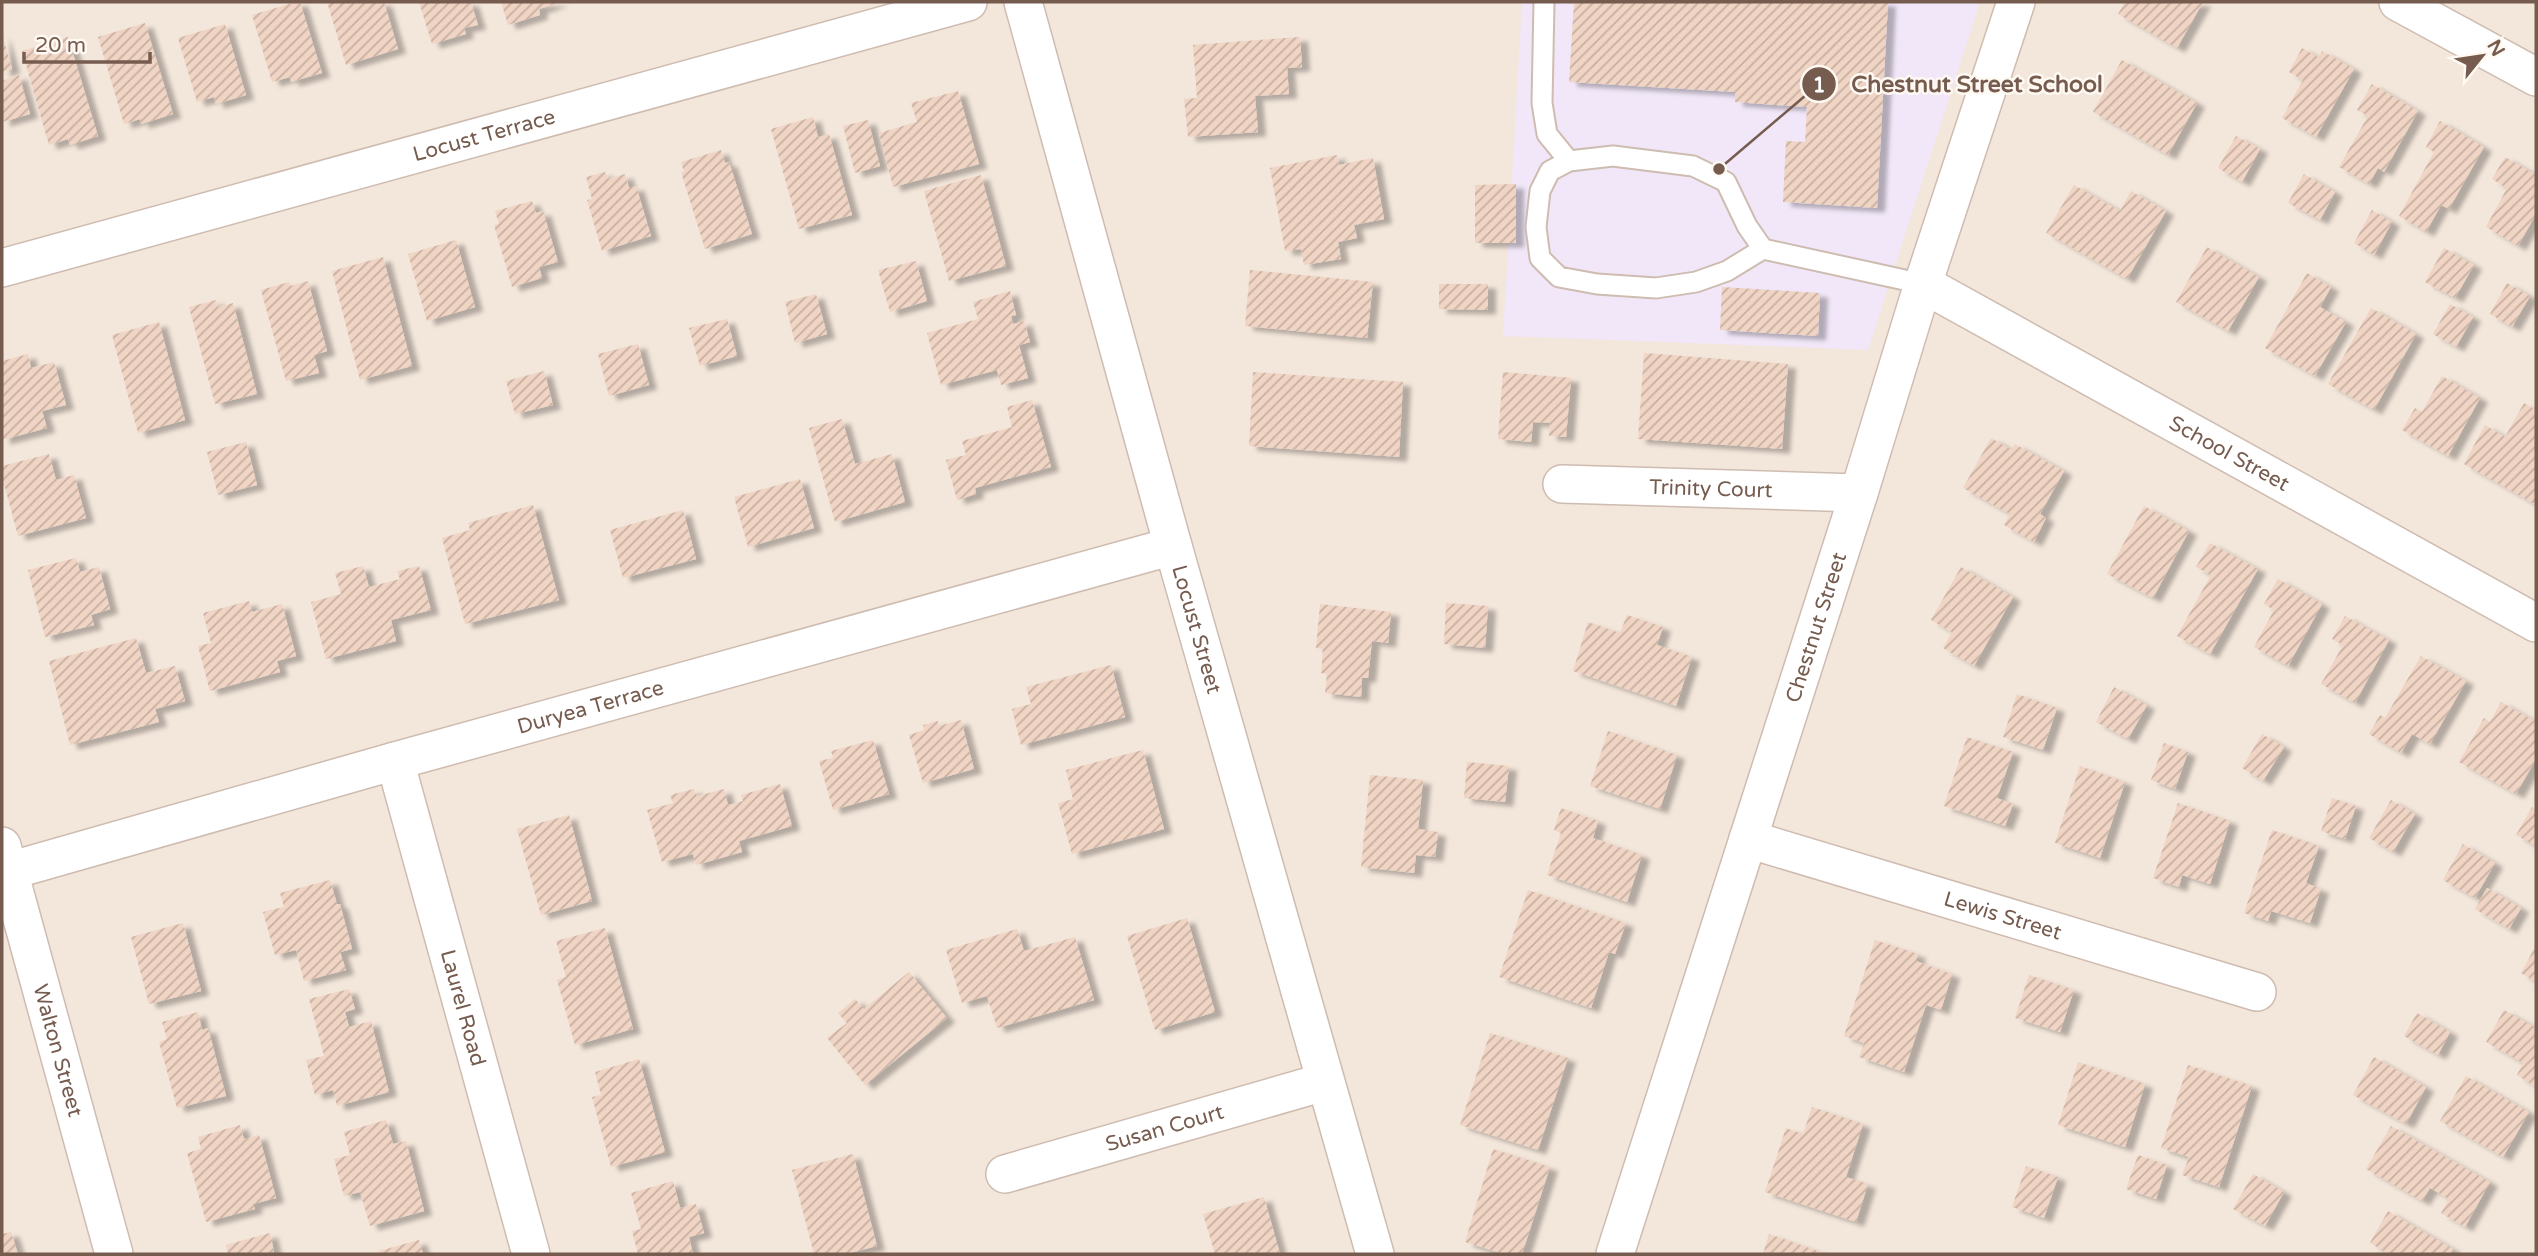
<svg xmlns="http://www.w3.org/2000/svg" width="2538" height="1256" font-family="'Varela Round',sans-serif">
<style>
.residential{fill:#f3e6da}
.education{fill:#f1e7f8}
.building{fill:url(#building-hatch);filter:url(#shadow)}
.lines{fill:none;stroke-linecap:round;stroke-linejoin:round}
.lane-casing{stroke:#cebcb1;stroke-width:23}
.street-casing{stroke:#cebcb1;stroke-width:40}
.lane{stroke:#fff;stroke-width:19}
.street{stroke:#fff;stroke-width:37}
.labels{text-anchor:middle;stroke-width:5;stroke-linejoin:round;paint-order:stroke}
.street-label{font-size:21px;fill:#765b4f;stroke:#fef9f2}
.leader{fill:none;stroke:#765b4f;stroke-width:2.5}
.callout-dot{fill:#765b4f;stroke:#fef9f2;stroke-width:2.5}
.mark-label{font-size:21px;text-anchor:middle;font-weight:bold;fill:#fff}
.callout-label{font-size:23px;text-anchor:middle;font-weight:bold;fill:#765b4f;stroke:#fef9f2;stroke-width:5;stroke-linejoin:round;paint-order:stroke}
</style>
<defs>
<pattern id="building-hatch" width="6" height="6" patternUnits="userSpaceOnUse" patternTransform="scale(1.75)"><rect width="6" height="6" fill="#f0d4c4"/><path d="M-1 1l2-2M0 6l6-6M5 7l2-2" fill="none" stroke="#c7afa2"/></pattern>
<filter id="shadow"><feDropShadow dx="8" dy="4.5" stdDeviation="2" flood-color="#0004"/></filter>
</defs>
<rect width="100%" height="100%" fill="#fcf5eb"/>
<rect class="residential" x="2" y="2" width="2534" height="1252"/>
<polygon class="education" points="1522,2 1980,2 1868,350 1503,336"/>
<g class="building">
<polygon points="296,2 300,2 322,73 291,82 290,77 272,82 252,15"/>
<polygon points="327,2 384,2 398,49 346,65"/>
<polygon points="419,2 471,2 478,25 464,28 466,34 432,44"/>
<polygon points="501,2 560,2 539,9 540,15 508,25"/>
<polygon points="1574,2 1888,2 1877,208 1783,202 1786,141 1805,142 1807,107 1735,102 1735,92 1569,82"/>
<polygon points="2125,2 2203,2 2177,48 2118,14"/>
<polygon points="145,23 173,114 141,124 140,119 124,124 98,37"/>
<polygon points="225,24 246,95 216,104 214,97 197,102 178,38"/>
<polygon points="2,34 12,69 2,72"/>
<polygon points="68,37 98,136 70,145 68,139 49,145 22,51"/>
<polygon points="1300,37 1302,67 1287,68 1289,94 1255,96 1258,132 1188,137 1184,99 1197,98 1193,45"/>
<polygon points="2302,48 2319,58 2322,51 2354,69 2316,137 2282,118 2303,80 2289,72"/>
<polygon points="2122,60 2197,103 2168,155 2093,112"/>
<polygon points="19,75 30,114 2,122 2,81"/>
<polygon points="2372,84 2418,111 2384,172 2378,168 2369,184 2339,167 2368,116 2357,110"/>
<polygon points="958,91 979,164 893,187 879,133 917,122 911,103"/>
<polygon points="813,117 818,137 829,134 852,215 799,229 771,129"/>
<polygon points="868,120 880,166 855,173 843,126"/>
<polygon points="2440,121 2484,147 2449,209 2441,205 2426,232 2399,216 2434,152 2426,147"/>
<polygon points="2236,136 2260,149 2242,182 2218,168"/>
<polygon points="721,150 725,163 729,162 752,234 705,249 681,172 684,172 681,162"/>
<polygon points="1337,155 1339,165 1373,158 1384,219 1354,225 1357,238 1338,242 1341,259 1304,265 1301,249 1285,251 1270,168"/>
<polygon points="2505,157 2536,175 2536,214 2518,246 2486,227 2507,188 2492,179"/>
<polygon points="605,172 608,179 625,174 629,188 636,186 651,236 602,251 587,200 592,199 586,177"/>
<polygon points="2304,174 2335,192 2320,220 2288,203"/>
<polygon points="981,175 1006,266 949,281 924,191"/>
<polygon points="1516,184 1516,243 1475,243 1475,185"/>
<polygon points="2074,185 2120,211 2131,191 2166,211 2127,279 2046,233"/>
<polygon points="532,201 536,213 543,211 558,262 539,267 542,278 512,287 494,225 499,224 495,211"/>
<polygon points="2372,210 2392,222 2374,255 2354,243"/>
<polygon points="456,240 475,307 427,321 408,254"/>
<polygon points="2207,247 2259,277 2228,331 2176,302"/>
<polygon points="2444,248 2474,265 2455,298 2425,282"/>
<polygon points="383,257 412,366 360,380 332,271"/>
<polygon points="916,261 927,301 890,312 878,270"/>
<polygon points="1250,270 1373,282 1367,338 1245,326"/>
<polygon points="2307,273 2331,287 2320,307 2346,322 2315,376 2265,348"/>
<polygon points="308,281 327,351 314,355 319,373 286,381 261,290 289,282 291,286"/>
<polygon points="2507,283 2530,296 2512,327 2490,314"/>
<polygon points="1439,284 1488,284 1488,310 1439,309"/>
<polygon points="1722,287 1820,293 1818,336 1720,330"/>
<polygon points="1010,291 1016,315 1011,316 1013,324 1024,321 1030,342 1019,345 1028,378 1001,385 997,370 941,385 927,333 978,319 973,302"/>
<polygon points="816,294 827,334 795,343 785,302"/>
<polygon points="216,300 218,307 233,303 257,394 215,404 189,307"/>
<polygon points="2450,304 2473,317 2456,347 2433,334"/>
<polygon points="2371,308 2416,334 2374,410 2328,384"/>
<polygon points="727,319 737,356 700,366 689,328"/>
<polygon points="159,322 185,420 138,433 112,335"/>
<polygon points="638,344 649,385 609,396 598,354"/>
<polygon points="1644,353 1788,364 1782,449 1638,439"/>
<polygon points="28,354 31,368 54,362 66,405 42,411 47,428 2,440 2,361"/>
<polygon points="544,371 553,405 515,414 506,381"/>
<polygon points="1253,372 1403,382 1399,457 1249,446"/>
<polygon points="1503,372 1571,378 1566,437 1549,436 1550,423 1533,422 1531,442 1498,439"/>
<polygon points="2442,376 2480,398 2448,456 2402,430 2415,408 2422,412"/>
<polygon points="1032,400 1051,467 975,488 976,494 957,500 946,460 966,455 962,441 1012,427 1007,407"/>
<polygon points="2524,403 2536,410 2536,505 2464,464 2485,425 2505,437"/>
<polygon points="842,419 855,464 892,454 905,502 835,522 809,428"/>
<polygon points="1991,438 2012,450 2015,444 2064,471 2040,514 2046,518 2034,542 2004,525 2010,514 1963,488"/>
<polygon points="246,442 257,485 218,495 207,452"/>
<polygon points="49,454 56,480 74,475 86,518 18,536 2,476 2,466"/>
<polygon points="800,479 814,528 748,547 734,497"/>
<polygon points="533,505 559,600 465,624 442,538 470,530 468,523"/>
<polygon points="2144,506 2189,531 2153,598 2107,574"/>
<polygon points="683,510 696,559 623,578 610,530"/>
<polygon points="2210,543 2258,569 2210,654 2177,636 2211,575 2196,567"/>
<polygon points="76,558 80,572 99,567 110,609 91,615 94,625 45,637 28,570"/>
<polygon points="363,566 369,587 400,579 397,571 419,566 431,610 391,620 396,641 326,659 311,602 341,594 335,573"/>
<polygon points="1961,567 2013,597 1974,666 1943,648 1952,632 1931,620"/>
<polygon points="2278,579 2322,604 2288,666 2254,647 2274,610 2264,604"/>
<polygon points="249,601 252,612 282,604 296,656 277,661 280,672 210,691 198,646 211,643 203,613"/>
<polygon points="1446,603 1488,606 1485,648 1444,644"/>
<polygon points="1320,604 1391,612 1388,643 1372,641 1368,678 1362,678 1361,697 1325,693 1327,674 1321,673 1323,649 1316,648"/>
<polygon points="1627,615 1663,627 1657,645 1692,657 1676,706 1573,671 1588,622 1620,633"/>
<polygon points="2345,616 2389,640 2355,703 2321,684 2343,645 2332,639"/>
<polygon points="136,638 146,673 175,666 185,701 155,709 159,722 70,745 49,661"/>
<polygon points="2421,656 2466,681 2430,744 2412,734 2401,753 2369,734 2380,715 2385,718"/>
<polygon points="1111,665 1125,717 1021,745 1012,709 1031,704 1026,687"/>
<polygon points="2114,687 2147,705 2128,739 2096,722"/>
<polygon points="2017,694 2057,708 2043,750 2003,737"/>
<polygon points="2501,702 2536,722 2536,759 2516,794 2459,762 2484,718 2490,722"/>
<polygon points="961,720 974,769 923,783 909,735 924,730 923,725 938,721 939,726"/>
<polygon points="1608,731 1677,755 1660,809 1590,786"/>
<polygon points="2262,734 2284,747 2263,781 2242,768"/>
<polygon points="1967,737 2013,752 1997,798 2013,804 2005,826 1944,806"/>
<polygon points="873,740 889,794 833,810 819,761 833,758 831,751"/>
<polygon points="2164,743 2188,752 2175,789 2151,780"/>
<polygon points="1143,750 1164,829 1072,854 1058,803 1073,799 1066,770"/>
<polygon points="1467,762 1509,766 1505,802 1464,798"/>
<polygon points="2080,766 2125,782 2100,858 2055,843"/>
<polygon points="1370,775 1423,780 1418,829 1438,832 1435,857 1416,855 1414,873 1361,867"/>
<polygon points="780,784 792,826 739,841 742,852 696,865 693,854 662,862 647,810 673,803 670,795 694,789 697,796 724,789 728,805 743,801 741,795"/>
<polygon points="2332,798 2356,806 2345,839 2321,831"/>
<polygon points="2391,800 2415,814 2393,852 2369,838"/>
<polygon points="2178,803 2230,821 2210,884 2182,875 2179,887 2153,878"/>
<polygon points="2532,807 2536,810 2536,846 2516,835"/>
<polygon points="1561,808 1598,821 1593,838 1642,855 1627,902 1547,875 1561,833 1554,830"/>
<polygon points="569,815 592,901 541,915 517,829"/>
<polygon points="2272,830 2319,846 2306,883 2321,889 2310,923 2271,911 2268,921 2244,913"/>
<polygon points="2463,844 2495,863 2475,898 2443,880"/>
<polygon points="330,880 337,904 340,904 352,949 340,952 346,970 304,981 296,950 275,955 263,912 284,907 280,893"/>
<polygon points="2487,888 2521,908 2509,929 2475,909"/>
<polygon points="1528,890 1626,923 1615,954 1609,952 1591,1008 1499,977"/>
<polygon points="1187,918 1215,1012 1155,1030 1127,936"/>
<polygon points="183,923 201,991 149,1004 131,937"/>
<polygon points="605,928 633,1029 575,1045 557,980 566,977 556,941"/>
<polygon points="1017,929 1024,951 1075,937 1094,1000 997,1028 987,996 962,1003 946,950"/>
<polygon points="1875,940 1918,954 1916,961 1952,974 1941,1010 1926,1005 1904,1072 1859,1057 1864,1043 1844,1036"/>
<polygon points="2536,945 2536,982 2521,973"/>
<polygon points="909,972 947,1018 865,1085 827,1038 847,1023 838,1013 855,999 864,1009"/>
<polygon points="2029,975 2074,990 2060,1032 2015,1018"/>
<polygon points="349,989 355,1009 345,1012 349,1027 371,1021 389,1092 337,1106 333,1090 315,1095 306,1060 324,1056 309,999"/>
<polygon points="2504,1010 2536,1028 2536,1087 2517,1075 2523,1063 2486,1042"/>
<polygon points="198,1012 202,1030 208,1028 226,1096 177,1108 159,1042 167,1039 162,1022"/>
<polygon points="2417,1013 2450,1032 2438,1055 2404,1036"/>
<polygon points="1490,1033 1568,1058 1538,1150 1460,1125"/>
<polygon points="2374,1057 2426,1087 2406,1124 2353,1095"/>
<polygon points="639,1059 665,1152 611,1167 592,1097 601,1095 595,1072"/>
<polygon points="2078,1062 2145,1084 2125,1147 2058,1125"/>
<polygon points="2188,1065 2252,1086 2219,1187 2182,1175 2189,1157 2161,1148"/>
<polygon points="2466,1076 2529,1112 2503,1157 2440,1121"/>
<polygon points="1812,1107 1863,1124 1846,1177 1868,1184 1856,1222 1765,1192 1786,1128 1803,1134"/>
<polygon points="386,1120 393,1144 406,1141 424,1211 370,1226 360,1192 344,1196 334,1159 350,1155 344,1132"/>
<polygon points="240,1125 244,1139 259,1135 276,1198 253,1204 255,1209 206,1222 187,1153 201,1149 198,1137"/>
<polygon points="2391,1126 2490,1182 2465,1227 2441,1213 2449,1199 2430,1188 2422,1201 2366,1169"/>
<polygon points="1493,1149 1550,1167 1522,1254 1504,1254 1465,1242"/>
<polygon points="853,1154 877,1246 846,1254 814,1254 792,1170"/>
<polygon points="2138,1155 2167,1165 2156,1199 2126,1189"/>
<polygon points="2026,1166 2058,1177 2044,1218 2012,1207"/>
<polygon points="2253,1174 2284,1192 2265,1226 2233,1209"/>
<polygon points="673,1181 680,1208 696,1204 704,1233 689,1237 693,1254 638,1254 632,1231 641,1229 631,1193"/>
<polygon points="1264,1197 1280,1254 1215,1254 1203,1214"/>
<polygon points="2388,1211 2453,1249 2450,1254 2389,1254 2370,1243"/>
<polygon points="11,1232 18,1254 2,1254 2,1234"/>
<polygon points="270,1233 274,1252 267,1254 228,1254 226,1245"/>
<polygon points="1769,1234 1827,1254 1763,1254"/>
<polygon points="419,1240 423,1254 379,1254 379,1251"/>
</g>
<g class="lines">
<defs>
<g id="lane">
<polyline points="1544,2 1542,103 1547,134 1569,161"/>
<polyline points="1763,249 1747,226 1726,182 1693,166 1613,156 1569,161 1550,171 1540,191 1536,227 1540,258 1559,277 1597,284 1656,288 1696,282 1727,271 1763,249 1923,284"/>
</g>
<g id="street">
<path id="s1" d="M1023,2L1173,546L1375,1254"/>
<polyline points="2398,2 2536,77"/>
<path id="s2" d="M2,268L968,2"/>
<path id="s3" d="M1923,284L2536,623"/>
<path id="s4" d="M1562,484L1859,493"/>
<path id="s5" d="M395,761L531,1254"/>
<path id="s6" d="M1748,839L2257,992"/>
<path id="s7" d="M2,846L114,1254"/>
<path id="s8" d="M9,871L395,761L1173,546"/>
<path id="s9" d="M1005,1174L1324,1082"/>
<path id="s10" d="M1615,1254L1859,493L1923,284L2016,2"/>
</g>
</defs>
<use href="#lane" class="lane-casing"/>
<use href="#street" class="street-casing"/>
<use href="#lane" class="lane"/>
<use href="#street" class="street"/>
</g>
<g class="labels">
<g class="street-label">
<text dy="7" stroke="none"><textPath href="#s2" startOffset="500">Locust Terrace</textPath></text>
<text dy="7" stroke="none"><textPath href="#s3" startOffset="350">School Street</textPath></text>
<text dy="7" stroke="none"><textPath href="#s4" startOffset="149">Trinity Court</textPath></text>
<text dy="7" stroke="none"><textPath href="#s10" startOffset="658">Chestnut Street</textPath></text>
<text dy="7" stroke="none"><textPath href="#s1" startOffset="651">Locust Street</textPath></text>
<text dy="7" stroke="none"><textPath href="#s8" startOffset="604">Duryea Terrace</textPath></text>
<text dy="7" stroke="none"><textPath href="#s6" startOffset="266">Lewis Street</textPath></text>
<text dy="7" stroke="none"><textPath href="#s5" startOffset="256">Laurel Road</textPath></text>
<text dy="7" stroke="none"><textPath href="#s7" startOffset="212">Walton Street</textPath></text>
<text dy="7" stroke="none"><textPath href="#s9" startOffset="166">Susan Court</textPath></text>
</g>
</g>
<path class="leader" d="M1719 169L1819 84"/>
<g class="callout-dot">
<circle cx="1719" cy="169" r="7"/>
<circle cx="1819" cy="84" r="18"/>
</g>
<g class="mark-label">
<text x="1819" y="92">1</text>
</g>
<g class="callout-label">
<text x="1977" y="92">Chestnut Street School</text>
</g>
<rect width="2538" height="1256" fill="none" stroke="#765b4f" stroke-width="7"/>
<g transform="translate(2482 56) rotate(60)" stroke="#fef9f2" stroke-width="5" paint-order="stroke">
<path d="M0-5L12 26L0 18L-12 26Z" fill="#765b4f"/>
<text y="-10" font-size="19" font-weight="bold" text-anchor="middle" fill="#765b4f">N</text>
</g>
<path d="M24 52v10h126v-10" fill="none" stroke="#765b4f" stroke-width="3.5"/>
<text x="35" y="52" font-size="21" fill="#765b4f" stroke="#fef9f2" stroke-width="5" paint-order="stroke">20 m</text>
</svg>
